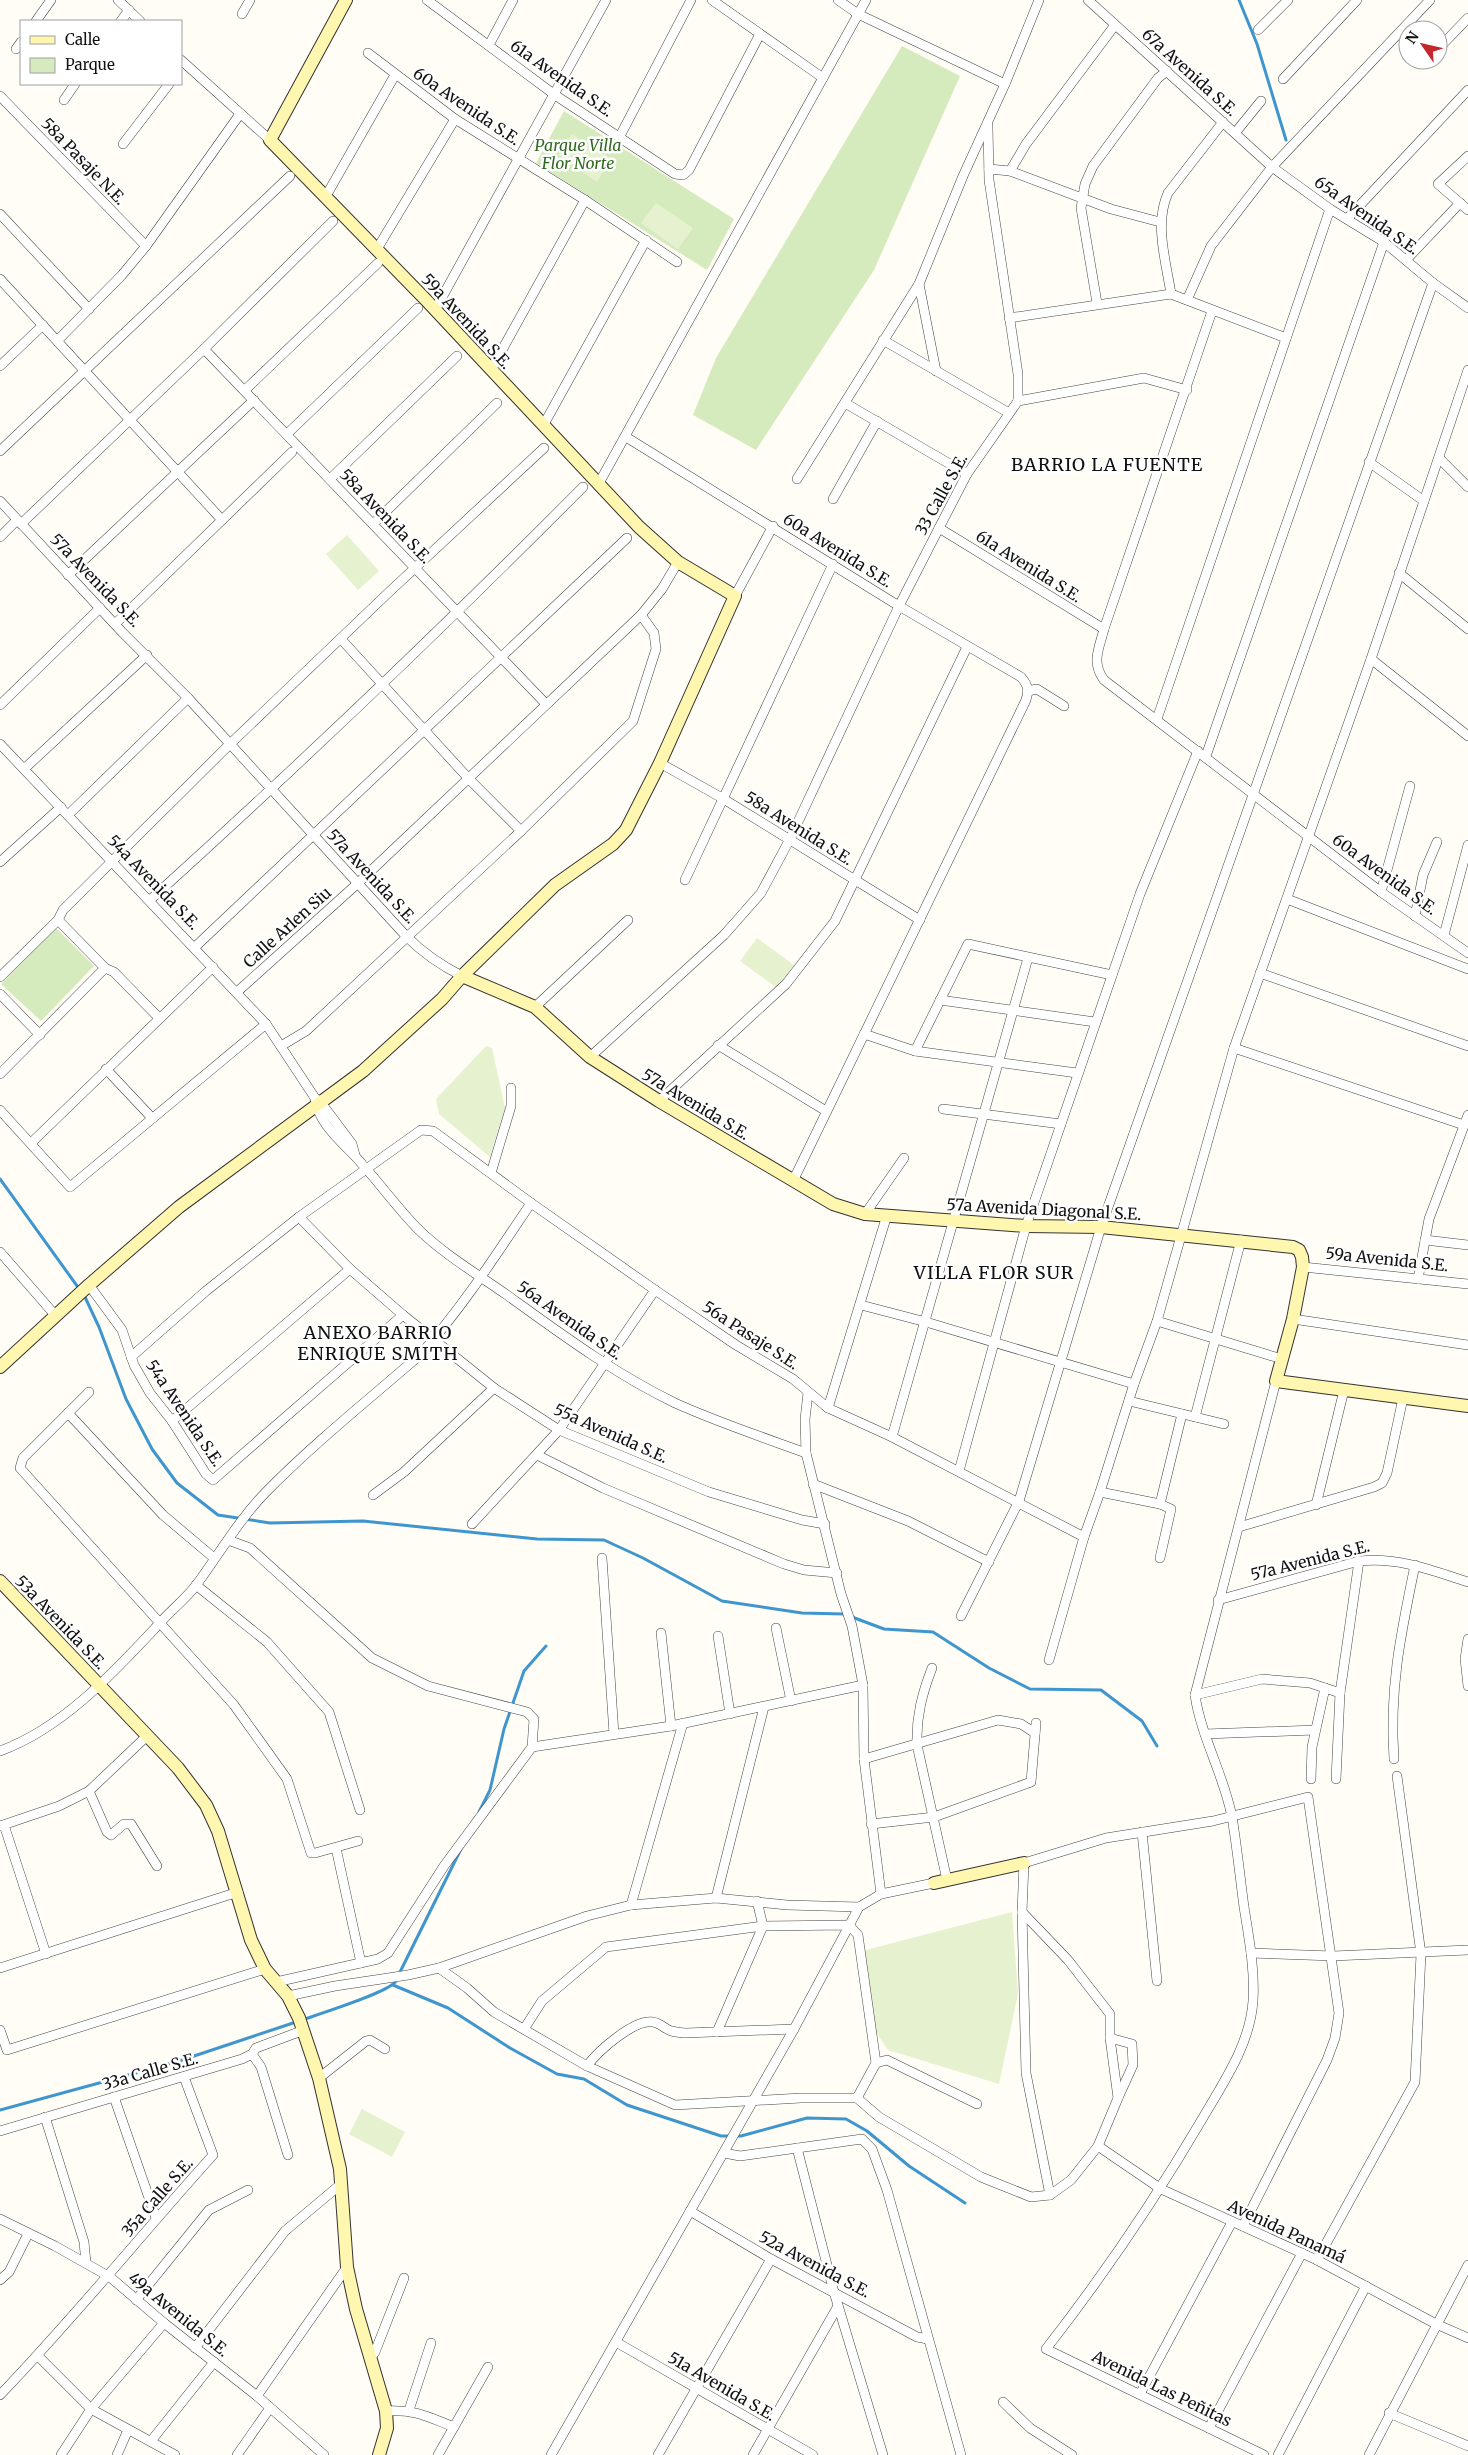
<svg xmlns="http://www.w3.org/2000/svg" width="1468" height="2455" font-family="Merriweather,serif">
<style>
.green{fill:#d5ebbd}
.pitch{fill:#e6f2cf}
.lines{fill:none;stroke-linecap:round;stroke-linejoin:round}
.stream{stroke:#3f96cf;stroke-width:3}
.street-casing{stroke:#444;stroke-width:10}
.secondary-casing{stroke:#333;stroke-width:14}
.street{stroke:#fff;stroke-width:9}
.secondary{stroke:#fff6b0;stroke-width:12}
.labels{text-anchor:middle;stroke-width:5;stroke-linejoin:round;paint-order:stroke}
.street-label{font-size:16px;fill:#111;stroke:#fff}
.park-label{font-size:16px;font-style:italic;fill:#2f6b1f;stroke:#fff}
.neighbourhood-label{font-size:18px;letter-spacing:1px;fill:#111;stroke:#fff}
</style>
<rect width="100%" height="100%" fill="#fffdf5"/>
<g class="green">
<polygon points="902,46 960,76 874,270 756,450 693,415 716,358"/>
<polygon points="564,111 734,219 707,270 536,163"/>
<polygon points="56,928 94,966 41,1021 1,984"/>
</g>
<g class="pitch">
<polygon points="572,134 611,159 597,182 559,155"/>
<polygon points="656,203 693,228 678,249 641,223"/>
<polygon points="347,535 379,571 358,590 326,554"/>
<polygon points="757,938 794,965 777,988 740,961"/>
<polygon points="486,1046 492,1048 505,1108 490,1157 439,1114 436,1099"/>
<polygon points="1012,1912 1018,1994 999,2084 888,2050 872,2026 862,1951"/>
<polygon points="362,2109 405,2132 392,2157 349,2134"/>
</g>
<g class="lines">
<g class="stream">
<polyline points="1239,0 1257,44 1286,140"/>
<polyline points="0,1179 80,1290"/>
<polyline points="84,1295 99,1327 126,1399 152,1449 177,1483 218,1515 270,1523 363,1521 537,1539 604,1540 643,1558 722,1601 802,1613 844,1614 884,1629 933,1632 989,1668 1030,1689 1101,1690 1142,1721 1157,1746"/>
<polyline points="479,1812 490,1790 504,1729 524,1671 546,1646"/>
<polyline points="400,1972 462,1847"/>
<polyline points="393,1985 448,2008 510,2048 557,2074 584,2079 627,2105 721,2136 741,2136 807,2118 846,2119 867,2131 909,2166 965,2203"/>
<path d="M302,2020C319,2014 390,1992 396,1981"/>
<polyline points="0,2110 176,2062 296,2022"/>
</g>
<defs>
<g id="street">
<polyline points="118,0 140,21"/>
<polyline points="427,0 555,95 675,174 683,175 689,170 760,34"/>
<polyline points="712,0 823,78"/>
<polyline points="838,0 858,14 1005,84"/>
<polyline points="1088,0 1272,167 1330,209 1384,242 1433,283 1468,308"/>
<polyline points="242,14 250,0"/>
<polyline points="36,21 51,0"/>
<polyline points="121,21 129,10"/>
<polyline points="1258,30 1288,0"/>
<polyline points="489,45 513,0"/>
<polyline points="16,49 21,42"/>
<polyline points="1438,49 1468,18"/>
<polyline points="368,53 455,119 585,200 677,262"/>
<polyline points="181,60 270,140"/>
<polyline points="1283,79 1357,0"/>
<polyline points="0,96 146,246"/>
<polyline points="64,100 75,84"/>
<polyline points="988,126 989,180 1018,374 1018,401"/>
<polyline points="1235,133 1261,101"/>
<polyline points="620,136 691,0"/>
<polyline points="123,144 169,84"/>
<polyline points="1468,156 1438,184 1468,210"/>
<polyline points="989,169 1010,171 1111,209 1160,222"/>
<polyline points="1010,171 1026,144 1115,25"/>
<polyline points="326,196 395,75"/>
<polyline points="0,214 89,309"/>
<polyline points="1347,219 1468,90"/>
<polyline points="377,249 455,119"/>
<polyline points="1406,260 1460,203"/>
<polyline points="0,279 222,520"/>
<polyline points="919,284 936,371"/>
<path d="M1171,294C1166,261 1154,224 1168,193L1223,122"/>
<polyline points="1187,300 1211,246 1272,167 1430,0"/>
<polyline points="1097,303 1081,208 1085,184 1093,166 1158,78 1167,71"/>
<polyline points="435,310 606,0"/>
<path d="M1212,311L1104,629C1099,649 1091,662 1104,680L1381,892L1468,953"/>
<polyline points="1009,318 1171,294 1286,338"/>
<polyline points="58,340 122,275 146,246 240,114"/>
<polyline points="883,340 1009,413"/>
<polyline points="204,349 546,704"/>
<polyline points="0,366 43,325"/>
<polyline points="491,370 585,200"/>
<polyline points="245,390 378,263"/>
<polyline points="1018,401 1144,378 1187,390"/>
<polyline points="845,403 967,474"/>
<polyline points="543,426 646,240"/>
<polyline points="287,434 418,308"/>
<path d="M626,437L899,606L1021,677C1028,685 1029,690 1026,700L793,1181"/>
<polyline points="0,451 290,176"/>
<polyline points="1439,458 1468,487"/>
<polyline points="1369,462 1424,501"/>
<polyline points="330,479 457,356"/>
<polyline points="797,479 919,284 963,176 1005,84 1039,0"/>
<polyline points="598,485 866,0"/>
<polyline points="833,499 877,421"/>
<path d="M0,501L122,632L188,698L406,936C423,953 440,965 462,976"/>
<polyline points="21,524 204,349 333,221"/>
<polyline points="373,524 497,403"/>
<polyline points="939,528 1104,629"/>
<polyline points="0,537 17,520"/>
<polyline points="1399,573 1468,629"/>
<polyline points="68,575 254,400"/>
<polyline points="735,596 773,526"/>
<polyline points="115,624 292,452"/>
<polyline points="341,639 469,779 521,831"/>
<polyline points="1371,659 1468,736"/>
<polyline points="1028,691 1037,689 1064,706"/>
<polyline points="0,705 100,608"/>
<polyline points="1157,719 1330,209"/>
<path d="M0,744L266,1024L315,1098C318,1125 346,1145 362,1164C382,1186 398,1209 419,1230C445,1255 477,1274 507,1295C561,1334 615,1374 675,1403C717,1422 762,1437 806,1453"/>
<polyline points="1206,756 1384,242"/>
<polyline points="660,763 722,798 920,920"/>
<polyline points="24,769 147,655"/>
<polyline points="68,815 188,698"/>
<polyline points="0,862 61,807"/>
<polyline points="685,880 833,564"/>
<polyline points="1381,892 1410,786"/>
<polyline points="1287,899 1468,969"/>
<path d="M150,900C298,766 442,629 583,487"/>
<polyline points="1415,916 1423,875 1437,842"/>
<polyline points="58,920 105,968 114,972 159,1018"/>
<polyline points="1444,935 1468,845"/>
<polyline points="195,947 627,538"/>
<polyline points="1260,973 1468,1046"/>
<polyline points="0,977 58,920 63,910 230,744 387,594 544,448"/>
<polyline points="237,992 357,884 641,615 662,589 678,562"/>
<polyline points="0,994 40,1035"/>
<polyline points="940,1000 1095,1022"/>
<polyline points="535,1007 628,920"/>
<polyline points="864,1034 915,1051 1077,1073"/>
<polyline points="718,1045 826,1111"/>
<polyline points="281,1046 306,1031 521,831 633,721 656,649 654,633 641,615"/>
<polyline points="1234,1048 1464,1125"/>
<polyline points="915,1051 968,944 1112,975"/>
<polyline points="590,1057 724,935 761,893 790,839 899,606 939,528 967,474 1018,401"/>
<polyline points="106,1069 152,1118"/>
<polyline points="0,1074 105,968"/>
<polyline points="319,1100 352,1144 355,1155"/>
<polyline points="659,1101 786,984 835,921 967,647"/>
<polyline points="943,1109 1061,1124"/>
<polyline points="0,1110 70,1187 266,1024"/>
<polyline points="31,1143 213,967"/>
<polyline points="491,1173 511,1106 511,1088"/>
<polyline points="865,1214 904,1158"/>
<polyline points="299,1217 350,1269 403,1315 494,1388 559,1430 709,1492 802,1520 825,1524"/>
<polyline points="1425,1240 1468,1245"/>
<polyline points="0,1252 55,1315"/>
<polyline points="1303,1267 1468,1284"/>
<polyline points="1418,1279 1429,1219 1468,1115"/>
<polyline points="89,1285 122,1330 134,1365 150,1393 172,1421 206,1474 213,1480 403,1315"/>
<polyline points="861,1305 926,1322 1134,1384"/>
<polyline points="1293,1319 1468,1345"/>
<polyline points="1157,1321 1282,1359"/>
<polyline points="131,1357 206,1291 299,1217 421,1130 433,1131 531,1203 655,1290 736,1345 793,1379 828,1408 892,1437 1084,1537"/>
<polyline points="89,1392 23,1458 20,1468 234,1705 287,1779 311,1853 315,1853 358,1841"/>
<polyline points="808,1393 805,1419 806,1453 841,1594 852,1626 863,1685 864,1759 881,1894"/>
<polyline points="1129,1401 1224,1424"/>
<polyline points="828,1408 887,1215"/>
<polyline points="68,1413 163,1515 214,1558"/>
<polyline points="1195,1417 1241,1240"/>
<polyline points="172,1421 350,1269"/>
<polyline points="892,1437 1028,958"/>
<polyline points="537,1455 603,1488 784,1564 804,1570 837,1573"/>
<polyline points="959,1471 1026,1226 1140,894 1198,751"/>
<polyline points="813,1484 908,1521 989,1562"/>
<polyline points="1100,1492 1160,1504 1171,1509 1160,1558"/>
<polyline points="373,1495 404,1472 494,1388"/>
<polyline points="1160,1504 1182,1414"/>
<polyline points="1316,1505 1344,1390"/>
<polyline points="472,1524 559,1430 655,1290"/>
<polyline points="1239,1527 1374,1487 1382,1483 1387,1473 1403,1398"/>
<polyline points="228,1540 250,1548 372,1658 428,1686 527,1712 534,1719 532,1747 444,1866 388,1953 378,1959 276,1982"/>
<polyline points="602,1558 614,1734"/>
<polyline points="196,1585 267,1642 329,1712 360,1810"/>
<path d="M1218,1600L1359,1561C1399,1557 1431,1570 1468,1582"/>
<polyline points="961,1616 1019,1501 1101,1227 1433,283"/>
<polyline points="776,1628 791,1701"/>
<polyline points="661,1633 671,1726"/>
<polyline points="718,1636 730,1714"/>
<polyline points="1468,1639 1465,1659 1468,1686"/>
<polyline points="1049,1660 1084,1537 1100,1492 1134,1384 1157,1321 1234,1048 1371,659 1468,370"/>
<path d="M932,1668C922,1694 916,1717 917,1745L947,1880"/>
<polyline points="1195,1695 1262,1679 1310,1683 1340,1693"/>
<polyline points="1205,1734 1315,1730"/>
<polyline points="532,1747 671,1726 863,1685"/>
<path d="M0,1751C63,1728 113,1673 158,1625C170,1611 186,1599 197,1584C219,1554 239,1520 265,1493C313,1444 368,1400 420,1355C462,1308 496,1255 531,1203"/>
<polyline points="864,1759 998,1720 1021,1724 1035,1733"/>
<path d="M1394,1759C1389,1689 1401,1633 1415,1565"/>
<polyline points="1311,1779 1312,1747 1325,1688"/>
<polyline points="1336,1779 1340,1693 1359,1561"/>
<polyline points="89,1791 107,1832 111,1835 124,1824 131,1824 157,1866"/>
<polyline points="871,1824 934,1817 1031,1782 1036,1723"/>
<polyline points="4,1825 46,1954"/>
<polyline points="0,1826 59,1806 89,1791 148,1735"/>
<polyline points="1142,1832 1157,1981"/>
<polyline points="336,1848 361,1963"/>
<polyline points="716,1898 764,1707"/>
<polyline points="631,1905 683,1723"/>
<polyline points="1251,1953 1333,1956 1468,1950"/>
<polyline points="0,1968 238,1892"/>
<polyline points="439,1968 467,1988 494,2012 587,2066 675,2105 801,2098 857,2098 879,2117 981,2177 1031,2197 1050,2195 1071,2180 1098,2146 1118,2098 1110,2038 1110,2014 1068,1960 1022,1912"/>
<polyline points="288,1996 335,1986 408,1975 439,1968 587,1916 631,1905 716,1898 787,1905 859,1907"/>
<polyline points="524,2029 542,2001 606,1947 763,1926 849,1925 858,1935 876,2063 857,2098"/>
<polyline points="0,2030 7,2050 265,1969"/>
<polyline points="717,2032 763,1926 757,1901"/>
<polyline points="1110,2038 1132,2044 1133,2065 1118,2098"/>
<polyline points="252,2054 261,2067 288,2155"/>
<polyline points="876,2063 887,2060 977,2104"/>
<path d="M587,2066C598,2051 634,2019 653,2022C660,2023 665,2029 671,2031C676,2032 682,2033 686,2033L794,2029"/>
<polyline points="319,2078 366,2041 370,2040 385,2049"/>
<polyline points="114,2097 156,2218"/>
<polyline points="45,2117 84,2242 86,2263"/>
<polyline points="0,2131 242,2059 252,2054 256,2048 304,2030"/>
<polyline points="1098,2146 1161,2189 1317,2260 1436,2324 1468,2338"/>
<polyline points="797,2148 834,2292 883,2455"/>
<polyline points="724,2153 740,2156 862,2139 872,2149 887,2190 961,2455"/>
<polyline points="1050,2195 1026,2073 1022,1912 1024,1863 1106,1838 1213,1821 1308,1797 1339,2013 1335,2038 1327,2060 1243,2226"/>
<polyline points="690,2211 771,2259 917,2337 928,2339"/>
<polyline points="0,2219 55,2246 110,2277 164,2323 257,2396 324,2455"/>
<polyline points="1317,2260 1415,2082 1421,1954 1397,1776"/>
<polyline points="0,2280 9,2272 28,2234"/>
<polyline points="136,2300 209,2210 248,2190"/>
<polyline points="616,2342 813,2455"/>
<polyline points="195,2348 285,2231 341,2184"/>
<polyline points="38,2356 91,2409 175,2455"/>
<polyline points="370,2358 375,2352 404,2278"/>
<polyline points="1140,2394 1232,2222"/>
<path d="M0,2395C74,2318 141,2235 213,2155L184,2077"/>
<polyline points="257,2396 347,2267"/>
<polyline points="1003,2402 1030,2428 1072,2455"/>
<polyline points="409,2410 431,2343"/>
<path d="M386,2411C415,2409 428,2417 454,2427"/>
<polyline points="1389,2413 1468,2446"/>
<polyline points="1209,2428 1302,2253"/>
<polyline points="151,2441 214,2362"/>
<polyline points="61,2455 91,2409 164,2323"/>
<polyline points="117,2455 128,2430"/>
<polyline points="237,2455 270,2408"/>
<polyline points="438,2455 488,2367"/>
<polyline points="551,2455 794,2029 859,1907 881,1894 934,1883"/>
<polyline points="658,2455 771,2259"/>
<polyline points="753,2455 838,2306"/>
<path d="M1264,2455L1046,2349C1103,2276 1154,2201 1201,2121C1223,2083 1250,2045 1253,2001C1255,1970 1249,1938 1244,1907C1240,1877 1237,1847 1232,1817C1224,1775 1201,1737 1195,1695L1276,1381"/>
<polyline points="1278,2455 1366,2286"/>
<polyline points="1369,2455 1468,2265"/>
</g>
<g id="secondary">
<polyline points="462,976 535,1007 590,1057 659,1101 833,1204 865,1214 1026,1226 1101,1227 1293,1247 1299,1250 1302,1257 1303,1267 1293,1319 1276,1381 1468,1406"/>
<polyline points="0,1367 89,1285 179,1207 363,1071 442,999 462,976 555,885 613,844 626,830 660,763 735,596 678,562 639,527 427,301 270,140 346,0"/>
<polyline points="0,1581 178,1768 206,1805 218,1831 251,1940 265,1969 288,1996 299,2018 319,2078 340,2169 347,2267 356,2309 386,2411 387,2428 379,2455"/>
<polyline points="934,1883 1024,1863"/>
</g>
</defs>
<use href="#street" class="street-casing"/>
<use href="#secondary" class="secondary-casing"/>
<use href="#street" class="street"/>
<use href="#secondary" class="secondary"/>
</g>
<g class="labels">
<g class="street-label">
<text transform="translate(1190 72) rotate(42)" y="6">67a Avenida S.E.</text>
<text transform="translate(562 78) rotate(35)" y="6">61a Avenida S.E.</text>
<text transform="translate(467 106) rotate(34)" y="6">60a Avenida S.E.</text>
<text transform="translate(84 161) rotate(46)" y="6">58a Pasaje N.E.</text>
<text transform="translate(1367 215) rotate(35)" y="6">65a Avenida S.E.</text>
<text transform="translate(467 321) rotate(47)" y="6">59a Avenida S.E.</text>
<text transform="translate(941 494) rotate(-61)" y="6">33 Calle S.E.</text>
<text transform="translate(386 516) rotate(46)" y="6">58a Avenida S.E.</text>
<text transform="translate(838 550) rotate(32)" y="6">60a Avenida S.E.</text>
<text transform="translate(1029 566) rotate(32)" y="6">61a Avenida S.E.</text>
<text transform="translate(96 580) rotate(46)" y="6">57a Avenida S.E.</text>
<text transform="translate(799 828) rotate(32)" y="6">58a Avenida S.E.</text>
<text transform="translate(1385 874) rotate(36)" y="6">60a Avenida S.E.</text>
<text transform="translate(372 876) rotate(47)" y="6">57a Avenida S.E.</text>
<text transform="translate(154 882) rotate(46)" y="6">54a Avenida S.E.</text>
<text transform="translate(287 927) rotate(-42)" y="6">Calle Arlen Siu</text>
<text transform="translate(696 1104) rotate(31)" y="6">57a Avenida S.E.</text>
<text transform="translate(1044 1209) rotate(3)" y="6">57a Avenida Diagonal S.E.</text>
<text transform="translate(1387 1259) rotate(6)" y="6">59a Avenida S.E.</text>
<text transform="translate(570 1320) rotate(35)" y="6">56a Avenida S.E.</text>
<text transform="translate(751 1335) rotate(33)" y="6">56a Pasaje S.E.</text>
<text transform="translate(185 1413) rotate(56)" y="6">54a Avenida S.E.</text>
<text transform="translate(611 1433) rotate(24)" y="6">55a Avenida S.E.</text>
<text transform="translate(1310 1560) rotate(-14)" y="6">57a Avenida S.E.</text>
<text transform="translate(61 1622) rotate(46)" y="6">53a Avenida S.E.</text>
<text transform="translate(150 2071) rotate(-16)" y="6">33a Calle S.E.</text>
<text transform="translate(157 2197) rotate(-49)" y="6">35a Calle S.E.</text>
<text transform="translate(1287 2231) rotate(25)" y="6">Avenida Panamá</text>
<text transform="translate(815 2264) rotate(28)" y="6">52a Avenida S.E.</text>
<text transform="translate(179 2314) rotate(39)" y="6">49a Avenida S.E.</text>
<text transform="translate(722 2386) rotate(30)" y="6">51a Avenida S.E.</text>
<text transform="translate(1162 2388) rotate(26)" y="6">Avenida Las Peñitas</text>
</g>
<g class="park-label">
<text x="578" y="151">Parque Villa<tspan x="578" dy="18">Flor Norte</tspan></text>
</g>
<g class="neighbourhood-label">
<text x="1107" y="471">BARRIO LA FUENTE</text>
<text x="994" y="1279">VILLA FLOR SUR</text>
<text x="378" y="1339">ANEXO BARRIO<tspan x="378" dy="21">ENRIQUE SMITH</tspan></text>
</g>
</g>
<rect x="20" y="20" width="162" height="65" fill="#ffffff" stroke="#a0a0a0"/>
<rect x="30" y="36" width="25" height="8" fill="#fff6b0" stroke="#a0a0a0"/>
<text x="65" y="45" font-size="15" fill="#111111">Calle</text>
<rect x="30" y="58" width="25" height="15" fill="#d5ebbd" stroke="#a0a0a0"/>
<text x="65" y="70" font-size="15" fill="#111111">Parque</text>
<g transform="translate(1423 45) rotate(304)"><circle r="24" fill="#ffffff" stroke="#a0a0a0"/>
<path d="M0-4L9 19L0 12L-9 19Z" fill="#c4262e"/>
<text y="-8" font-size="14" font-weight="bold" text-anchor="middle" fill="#111111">N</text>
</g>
</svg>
